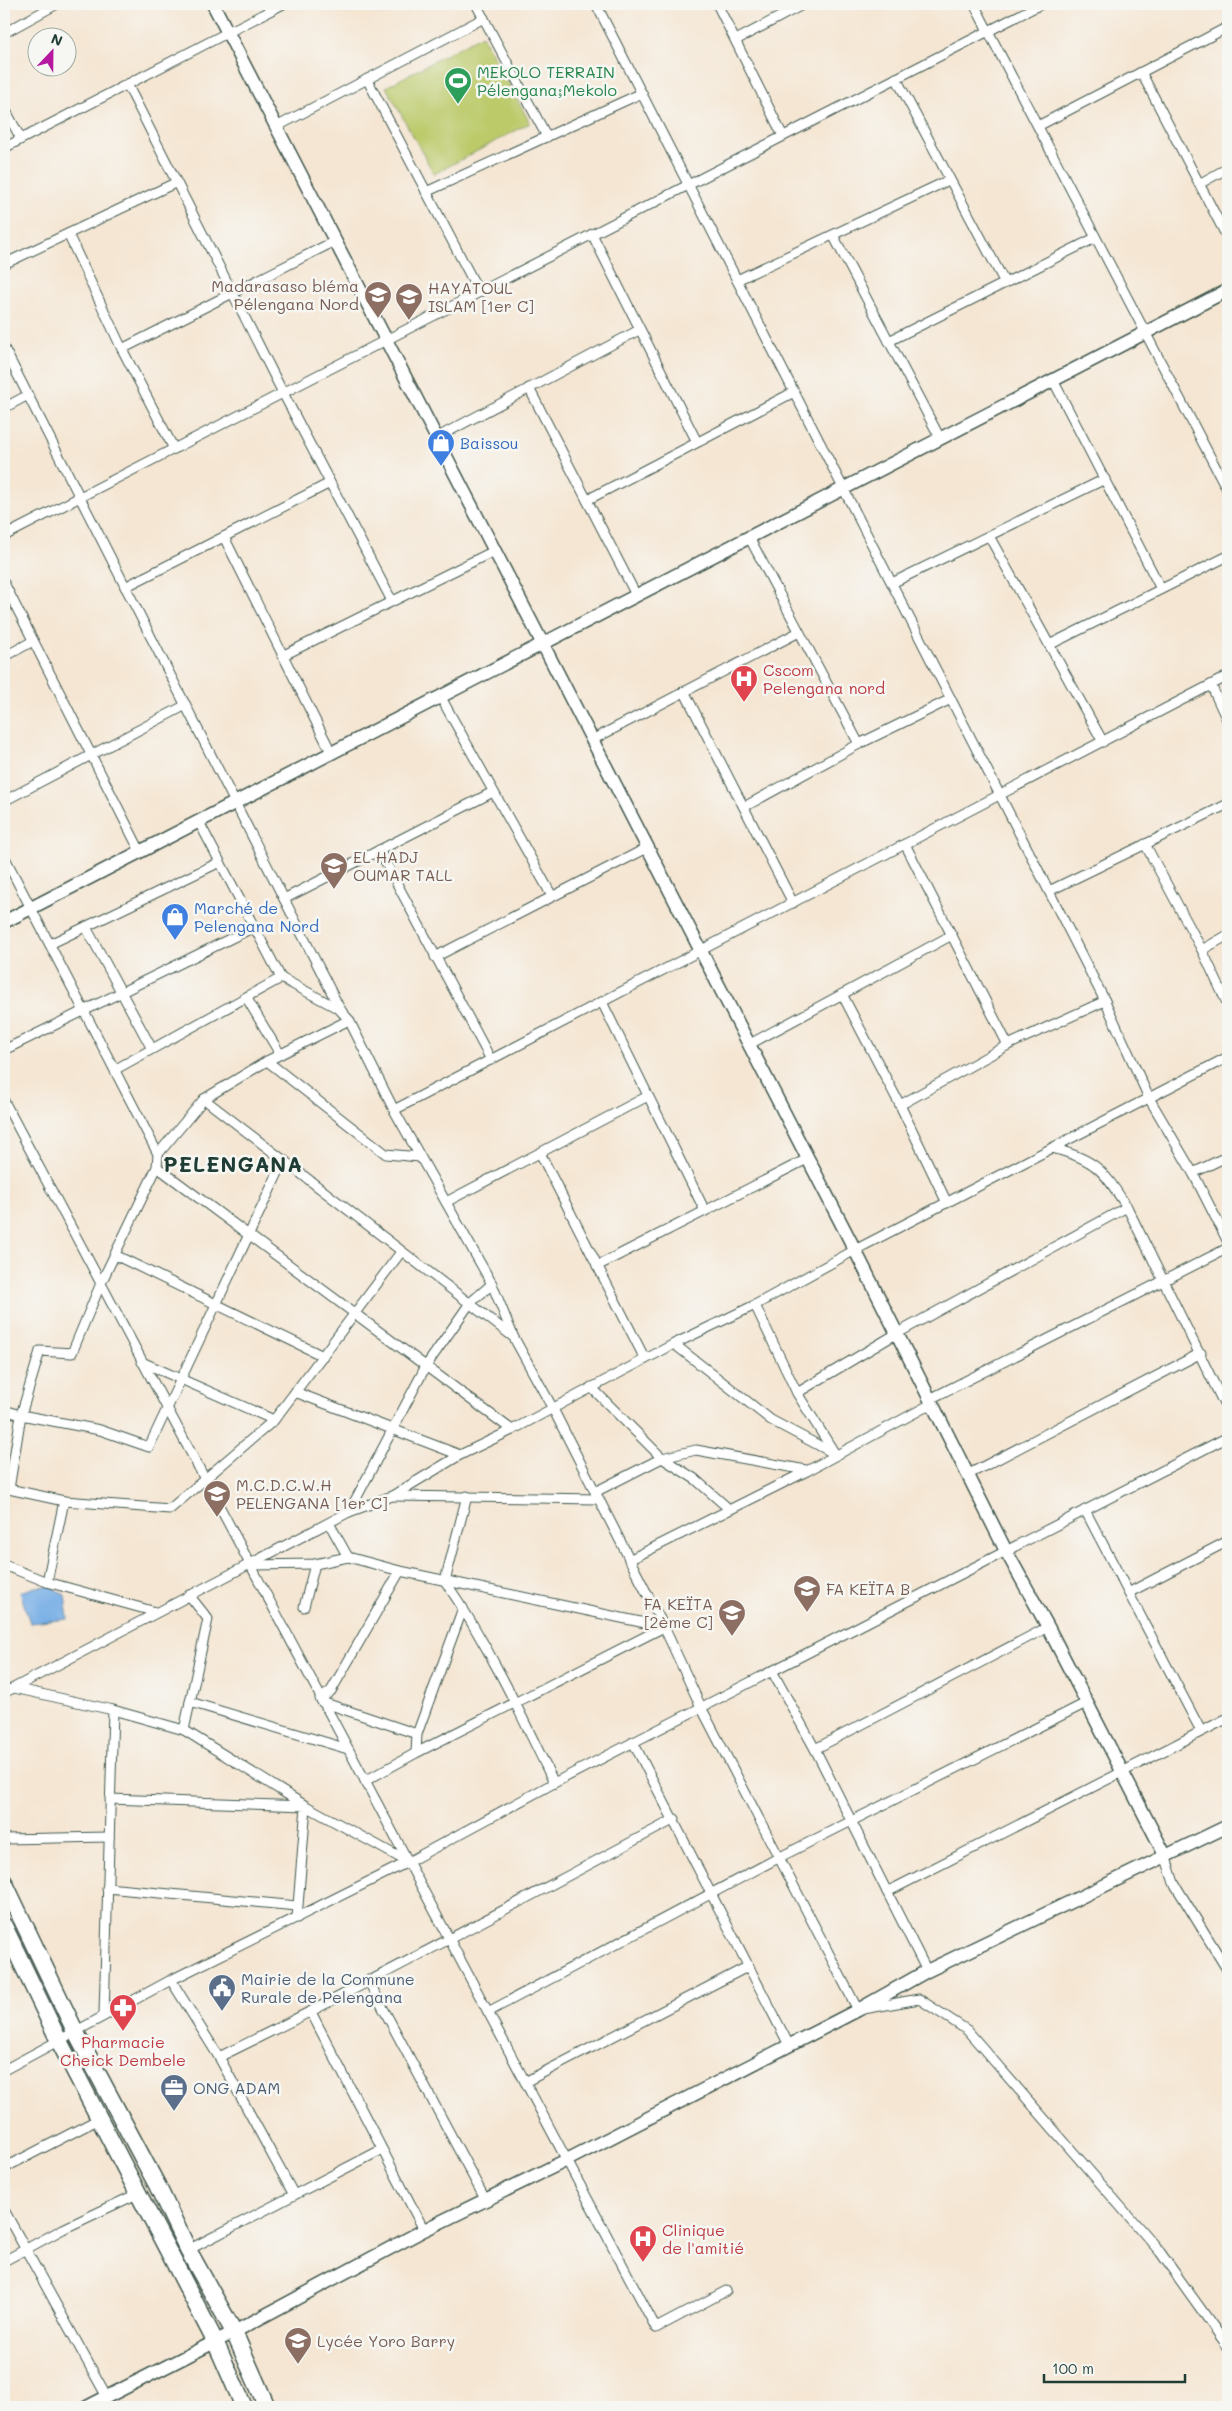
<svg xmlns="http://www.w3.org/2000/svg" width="1232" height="2411" font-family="Mali,sans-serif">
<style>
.green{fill:#bcca6b;stroke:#6e8450}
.water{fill:#78afe6;stroke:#4c768d}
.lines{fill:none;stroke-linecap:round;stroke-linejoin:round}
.street-casing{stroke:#3f564c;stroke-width:11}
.secondary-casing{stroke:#3f564c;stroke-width:15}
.highway-casing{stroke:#3f564c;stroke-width:19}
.street{stroke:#fff;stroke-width:9}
.secondary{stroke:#fff;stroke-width:12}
.highway{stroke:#fff;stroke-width:16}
.labels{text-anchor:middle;stroke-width:5;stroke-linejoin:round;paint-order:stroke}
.leisure-label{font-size:16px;fill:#27864d;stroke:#f6f6f2;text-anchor:start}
.education-label{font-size:16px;fill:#785e54;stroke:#f6f6f2;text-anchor:start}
.shop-label{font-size:16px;fill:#366cbe;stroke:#f6f6f2;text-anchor:start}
.health-label{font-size:16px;fill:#be3a42;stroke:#f6f6f2;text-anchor:start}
.service-label{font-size:16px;fill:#4e5e75;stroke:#f6f6f2;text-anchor:start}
.district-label{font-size:21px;font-weight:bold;letter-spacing:1px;fill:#1f3d34;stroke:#f6f6f2}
</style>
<rect width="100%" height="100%" fill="#f6f6f2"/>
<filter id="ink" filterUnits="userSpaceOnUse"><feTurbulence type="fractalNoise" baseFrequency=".02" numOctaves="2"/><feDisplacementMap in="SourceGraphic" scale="10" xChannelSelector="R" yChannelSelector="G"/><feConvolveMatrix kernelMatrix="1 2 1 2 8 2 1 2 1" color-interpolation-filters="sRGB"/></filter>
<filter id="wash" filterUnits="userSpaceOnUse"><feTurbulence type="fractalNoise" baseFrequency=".0096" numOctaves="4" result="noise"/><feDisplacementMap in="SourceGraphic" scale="20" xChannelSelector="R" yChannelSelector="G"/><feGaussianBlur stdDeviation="1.12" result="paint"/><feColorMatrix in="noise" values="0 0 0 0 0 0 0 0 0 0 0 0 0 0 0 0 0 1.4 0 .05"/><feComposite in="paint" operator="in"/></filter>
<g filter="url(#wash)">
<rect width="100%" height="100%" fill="#f5e6d3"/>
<polygon class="green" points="482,35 530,123 434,174 386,87"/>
<polygon class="water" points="50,1586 65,1595 68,1619 30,1623 20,1592 35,1587"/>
</g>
<g filter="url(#ink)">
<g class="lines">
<defs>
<g id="street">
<polyline points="476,4 547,137"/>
<polyline points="596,4 1105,1001 1149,1098 1193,1173 1228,1242"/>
<polyline points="717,4 783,136"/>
<polyline points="974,4 1228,491"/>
<polyline points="4,33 57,4"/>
<polyline points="736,40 804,4"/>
<polyline points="1141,72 1228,239"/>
<polyline points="896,78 1005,283"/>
<polyline points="367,79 479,292"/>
<polyline points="127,84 283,393 392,601"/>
<polyline points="4,107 21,139"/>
<polyline points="1038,126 1228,27"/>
<polyline points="276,127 484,18"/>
<polyline points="4,148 283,4"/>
<polyline points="1199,184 1228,168"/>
<polyline points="426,192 642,93"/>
<polyline points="68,234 122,349 174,449"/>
<polyline points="592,234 697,442"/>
<polyline points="833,235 940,438"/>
<polyline points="4,264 175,183"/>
<polyline points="737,280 949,180"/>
<polyline points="889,341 1095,238"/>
<polyline points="4,348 341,1011 349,1020 394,1110 492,1284 513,1336 552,1407 664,1627 701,1707 858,2010 919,1999 967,2030 1160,2252 1228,2347"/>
<polyline points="122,349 335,241"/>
<polyline points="1053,380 1161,589"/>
<polyline points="529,388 636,595"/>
<polyline points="4,408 28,395"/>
<polyline points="436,438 639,330"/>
<polyline points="587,500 794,392"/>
<polyline points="4,536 1041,4"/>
<polyline points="989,536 1103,742"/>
<polyline points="224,537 331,752"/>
<polyline points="749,537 859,744"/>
<polyline points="4,583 140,851"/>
<polyline points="892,583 1105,479"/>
<polyline points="125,587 330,483"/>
<polyline points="1049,645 1228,556"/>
<polyline points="282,656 494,551"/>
<polyline points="4,657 33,641"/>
<polyline points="1211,685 1228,722"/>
<polyline points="684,691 793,903"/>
<polyline points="440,696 552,896"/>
<polyline points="592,740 799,632"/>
<polyline points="4,801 186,705"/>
<polyline points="744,807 859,744 951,699"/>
<polyline points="199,822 281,978 341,1010"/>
<polyline points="905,844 1008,1045"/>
<polyline points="1145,844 1202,950 1228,1005"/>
<polyline points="379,850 491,1060"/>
<polyline points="4,856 158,1154"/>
<polyline points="1049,891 1228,804"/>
<polyline points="284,899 493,792"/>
<polyline points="86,927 152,1049"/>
<polyline points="50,944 220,862"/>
<polyline points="1202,950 1228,935"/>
<polyline points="435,957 647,848"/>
<polyline points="842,994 900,1105 947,1203"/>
<polyline points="246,997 280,1054"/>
<polyline points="602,1002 705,1211"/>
<polyline points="748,1045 952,935"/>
<polyline points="4,1050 254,927"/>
<polyline points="267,1061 386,1154 420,1157"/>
<polyline points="116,1069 281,978"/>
<polyline points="204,1099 512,1336"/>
<polyline points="4,1101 656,2328 726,2291"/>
<polyline points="900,1105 1008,1045 1105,1001"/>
<polyline points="394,1110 1228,676"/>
<path d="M1052,1148C1097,1160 1102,1169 1127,1207L1228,1412"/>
<polyline points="540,1153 645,1359"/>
<polyline points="157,1167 512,1430"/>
<polyline points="1193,1173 1228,1156"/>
<polyline points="446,1202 648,1096"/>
<polyline points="115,1255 323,1356"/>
<polyline points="597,1266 807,1159"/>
<polyline points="755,1305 797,1393 835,1454"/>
<polyline points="674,1344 771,1420 835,1454"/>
<polyline points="142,1362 274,1420"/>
<polyline points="591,1387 662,1458 695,1479 729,1509"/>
<polyline points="295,1392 460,1455"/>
<polyline points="797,1393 896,1334 1127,1207"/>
<polyline points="930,1399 1228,1248"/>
<polyline points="4,1410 21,1415 100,1430 149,1447 284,1160"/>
<polyline points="969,1474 1201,1353"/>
<polyline points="4,1488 64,1501 170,1509 274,1420 401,1252"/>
<polyline points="9,1489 21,1415 40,1351 72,1353 101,1283 157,1167 158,1154 204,1099 267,1061 349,1020"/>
<polyline points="595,1492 662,1458 696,1450 806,1470"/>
<polyline points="394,1496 598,1499"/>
<path d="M467,1496L445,1581C488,1644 521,1714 554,1783"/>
<polyline points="1085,1510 1201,1731"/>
<polyline points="349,1512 426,1366 470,1303 492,1284"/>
<polyline points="329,1523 348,1557"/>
<polyline points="629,1560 807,1471 933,1403"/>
<polyline points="4,1565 47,1582 156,1612"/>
<polyline points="253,1565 315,1564 348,1557 400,1571 664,1627"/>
<polyline points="47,1582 64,1501"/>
<polyline points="1130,1592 1228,1541"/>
<polyline points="304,1607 315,1564"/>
<polyline points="772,1671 815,1749 927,1971"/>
<polyline points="14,1688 113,1710 184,1730 306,1806 408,1862"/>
<polyline points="4,1693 349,1512 392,1496 460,1455 512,1430 674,1344 755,1305 855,1250 1228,1057"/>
<polyline points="320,1699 331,1691 400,1571"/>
<polyline points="190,1702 348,1749"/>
<polyline points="322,1702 417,1734"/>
<polyline points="184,1730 208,1619 189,1595"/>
<polyline points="633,1742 789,2045"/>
<polyline points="815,1749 1048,1627"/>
<polyline points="416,1753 417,1734 463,1608"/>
<polyline points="365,1781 416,1753 664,1627"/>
<polyline points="110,1799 306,1806 297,1918"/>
<polyline points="4,1839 109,1837"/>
<polyline points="1165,1855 1174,1883 1228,1971"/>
<polyline points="107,1888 297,1906"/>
<polyline points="887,1892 1228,1718"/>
<polyline points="171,1980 219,2057 294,2195"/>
<polyline points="368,1980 485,2199"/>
<polyline points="311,2012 424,2230"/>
<polyline points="488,2012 780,1857 1086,1703"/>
<polyline points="104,2014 113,1710"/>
<path d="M219,2057C373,1982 523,1899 675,1819"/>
<polyline points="4,2070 171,1980 408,1862 554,1783 1228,1437"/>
<polyline points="525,2082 749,1966"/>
<polyline points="4,2168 101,2118"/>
<polyline points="4,2210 107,2397"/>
<polyline points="188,2250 381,2150"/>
<polyline points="4,2261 63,2229 139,2193"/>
</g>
<g id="secondary">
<polyline points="213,4 855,1250 1006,1551 1048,1627 1165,1855"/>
<polyline points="4,922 1228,290"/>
<polyline points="87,2407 234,2332 424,2230 567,2160 858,2010 927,1971 1228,1826"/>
</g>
<g id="highway">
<polyline points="4,1882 76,2033 157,2185 188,2250 234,2332 267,2407"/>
<polyline points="4,1926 59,2041 215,2341 244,2407"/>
</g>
</defs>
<use href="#street" class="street-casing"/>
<use href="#secondary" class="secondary-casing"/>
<use href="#highway" class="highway-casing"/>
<use href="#street" class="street"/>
<use href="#secondary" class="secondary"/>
<use href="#highway" class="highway"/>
</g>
</g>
<defs>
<symbol id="stadium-pin" viewBox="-11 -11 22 30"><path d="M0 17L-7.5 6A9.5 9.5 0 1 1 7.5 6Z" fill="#2e9e5b" stroke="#f6f6f2"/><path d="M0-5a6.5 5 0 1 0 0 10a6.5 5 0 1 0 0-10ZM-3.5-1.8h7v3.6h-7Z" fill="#fff"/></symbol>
<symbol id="school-pin" viewBox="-11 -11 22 30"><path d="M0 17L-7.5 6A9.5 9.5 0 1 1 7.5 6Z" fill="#8d6e63" stroke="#f6f6f2"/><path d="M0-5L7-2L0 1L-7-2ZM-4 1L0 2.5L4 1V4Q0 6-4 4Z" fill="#fff"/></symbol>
<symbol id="shop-pin" viewBox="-11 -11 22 30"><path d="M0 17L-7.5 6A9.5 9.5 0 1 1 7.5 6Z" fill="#3f7fe0" stroke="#f6f6f2"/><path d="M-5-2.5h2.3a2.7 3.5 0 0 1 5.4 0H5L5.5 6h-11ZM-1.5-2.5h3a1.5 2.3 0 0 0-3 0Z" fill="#fff"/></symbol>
<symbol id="hospital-pin" viewBox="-11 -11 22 30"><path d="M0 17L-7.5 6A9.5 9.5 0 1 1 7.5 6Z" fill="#e0444e" stroke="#f6f6f2"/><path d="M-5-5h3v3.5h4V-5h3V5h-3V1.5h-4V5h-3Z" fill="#fff"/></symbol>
<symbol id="civic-pin" viewBox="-11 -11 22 30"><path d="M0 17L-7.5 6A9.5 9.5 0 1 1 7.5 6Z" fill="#5c6f8a" stroke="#f6f6f2"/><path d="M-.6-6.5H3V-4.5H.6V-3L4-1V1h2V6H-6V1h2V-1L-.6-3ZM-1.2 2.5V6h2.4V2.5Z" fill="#fff"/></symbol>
<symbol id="pharmacy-pin" viewBox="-11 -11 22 30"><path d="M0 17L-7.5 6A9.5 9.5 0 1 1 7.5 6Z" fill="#e0444e" stroke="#f6f6f2"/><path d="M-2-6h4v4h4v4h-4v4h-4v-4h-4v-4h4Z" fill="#fff"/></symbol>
<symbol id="office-pin" viewBox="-11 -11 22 30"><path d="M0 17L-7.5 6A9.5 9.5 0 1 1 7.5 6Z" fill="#5c6f8a" stroke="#f6f6f2"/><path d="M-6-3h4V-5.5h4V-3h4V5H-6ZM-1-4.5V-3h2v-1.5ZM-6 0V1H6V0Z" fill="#fff"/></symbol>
</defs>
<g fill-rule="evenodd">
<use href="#stadium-pin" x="442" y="65" width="32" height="43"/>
<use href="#school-pin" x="362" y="279" width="32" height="43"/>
<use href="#school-pin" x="393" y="281" width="32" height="43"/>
<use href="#shop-pin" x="425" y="427" width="32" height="43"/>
<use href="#hospital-pin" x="728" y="663" width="32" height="43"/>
<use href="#school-pin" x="318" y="850" width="32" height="43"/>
<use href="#shop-pin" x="159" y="901" width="32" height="43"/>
<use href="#school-pin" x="201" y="1478" width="32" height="43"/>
<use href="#school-pin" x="791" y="1573" width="32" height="43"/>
<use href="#school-pin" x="716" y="1597" width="32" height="43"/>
<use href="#civic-pin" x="206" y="1972" width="32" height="43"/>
<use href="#pharmacy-pin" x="107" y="1992" width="32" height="43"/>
<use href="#office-pin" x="158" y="2072" width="32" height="43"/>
<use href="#hospital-pin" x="627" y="2223" width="32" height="43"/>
<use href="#school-pin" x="282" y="2325" width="32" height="43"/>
</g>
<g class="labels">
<g class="leisure-label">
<text x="477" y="78">MEkOLO TERRAIN<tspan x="477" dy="18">Pélengana;Mekolo</tspan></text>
</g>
<g class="education-label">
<text x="359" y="292" text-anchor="end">Madarasaso bléma<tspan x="359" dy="18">Pélengana Nord</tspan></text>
<text x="428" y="294">HAYATOUL<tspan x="428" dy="18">ISLAM [1er C]</tspan></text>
<text x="353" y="863">EL HADJ<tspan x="353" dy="18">OUMAR TALL</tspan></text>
<text x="236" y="1491">M.C.D.C.W.H<tspan x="236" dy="18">PELENGANA [1er C]</tspan></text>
<text x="826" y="1595">FA KEÏTA B</text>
<text x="713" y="1610" text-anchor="end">FA KEÏTA<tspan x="713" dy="18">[2ème C]</tspan></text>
<text x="317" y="2347">Lycée Yoro Barry</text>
</g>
<g class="shop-label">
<text x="460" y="449">Baissou</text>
<text x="194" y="914">Marché de<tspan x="194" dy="18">Pelengana Nord</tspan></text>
</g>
<g class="health-label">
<text x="763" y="676">Cscom<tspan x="763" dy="18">Pelengana nord</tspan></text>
<text x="123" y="2048" text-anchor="middle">Pharmacie<tspan x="123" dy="18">Cheick Dembele</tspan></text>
<text x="662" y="2236">Clinique<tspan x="662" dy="18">de l'amitié</tspan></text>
</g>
<g class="service-label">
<text x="241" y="1985">Mairie de la Commune<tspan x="241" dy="18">Rurale de Pelengana</tspan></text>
<text x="193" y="2094">ONG ADAM</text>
</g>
<g class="district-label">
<text x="233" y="1172">PELENGANA</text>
</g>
</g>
<rect width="1232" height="2411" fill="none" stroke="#f6f6f2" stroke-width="20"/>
<g transform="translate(52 52) rotate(22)"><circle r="24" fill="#f6f6f2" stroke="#a0aca6"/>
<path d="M0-4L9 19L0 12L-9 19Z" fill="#b5179e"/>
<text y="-8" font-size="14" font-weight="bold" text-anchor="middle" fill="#1f3d34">N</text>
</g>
<path d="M1044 2374v8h141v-8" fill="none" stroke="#1f3d34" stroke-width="2.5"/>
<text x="1052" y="2374" font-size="15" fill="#1f3d34" stroke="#f6f6f2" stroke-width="4" paint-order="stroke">100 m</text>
</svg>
